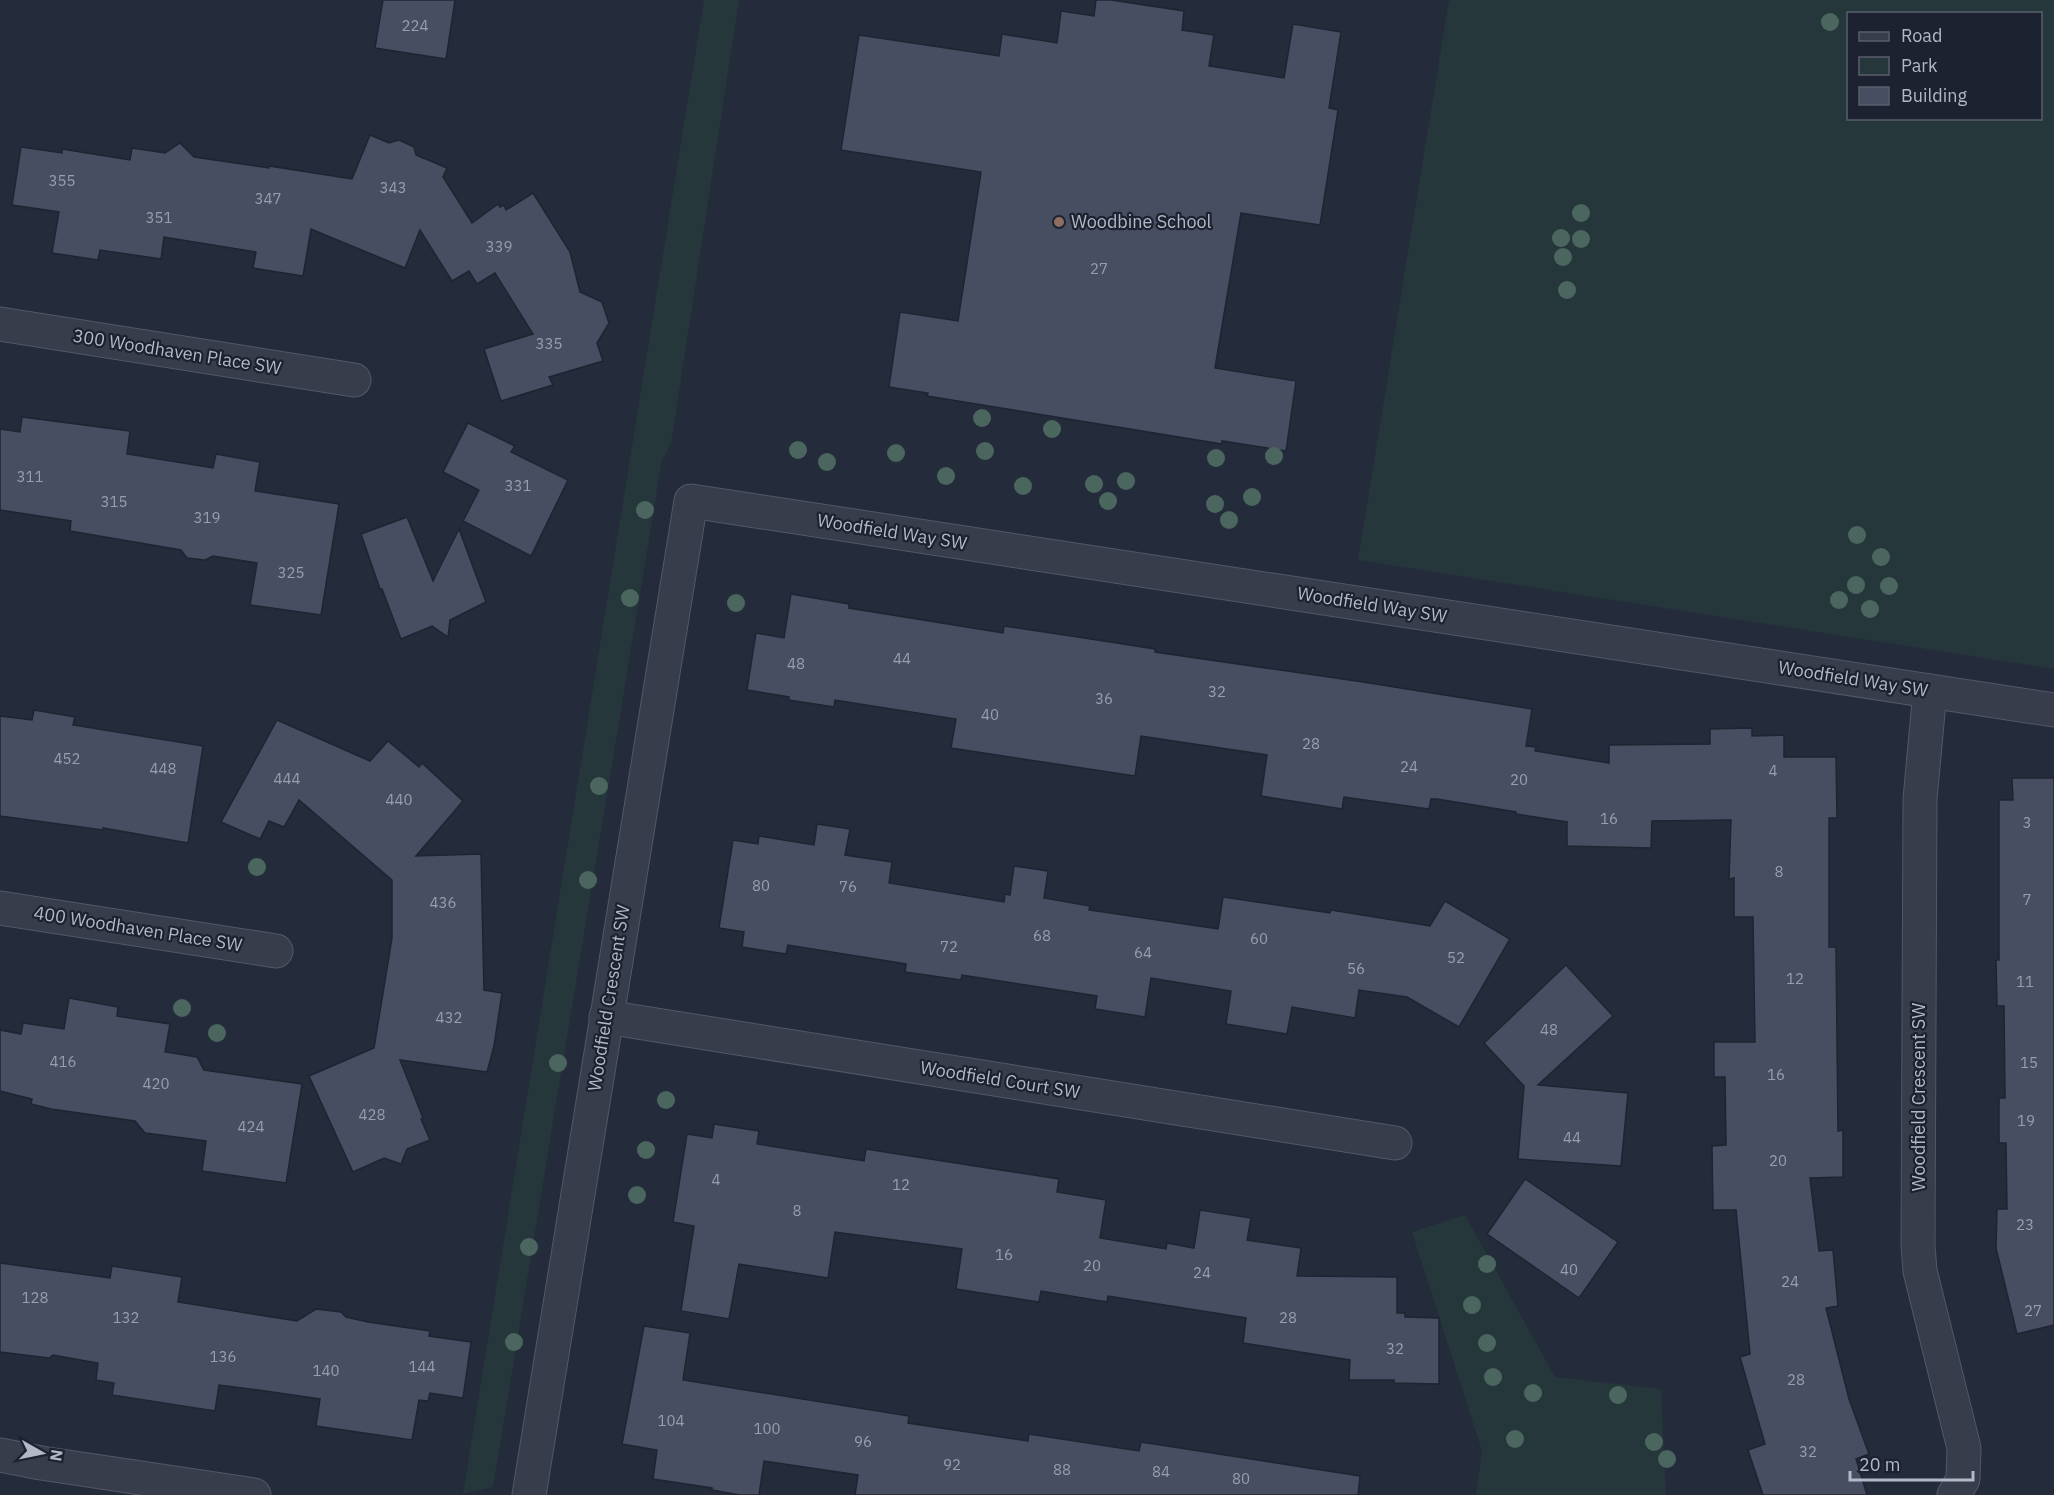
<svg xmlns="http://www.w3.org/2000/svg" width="2054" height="1495" font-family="'IBM Plex Sans',sans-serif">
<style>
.green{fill:#26373c;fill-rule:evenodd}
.building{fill:#484e62;stroke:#1f2432;stroke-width:1.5}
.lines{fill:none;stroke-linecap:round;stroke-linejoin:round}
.minor-casing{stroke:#535866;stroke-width:35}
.minor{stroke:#383d4b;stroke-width:33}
.tree{fill:#4b665e}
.education-dot{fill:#8d6e63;stroke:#1d2230;stroke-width:2}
.labels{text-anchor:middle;stroke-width:4.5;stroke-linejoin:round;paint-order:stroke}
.number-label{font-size:15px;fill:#989eae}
.poi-label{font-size:18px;fill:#b3b8c7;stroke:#1d2230;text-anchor:start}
.street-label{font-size:18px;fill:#b3b8c7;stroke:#1d2230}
</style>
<rect width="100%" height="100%" fill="#242b3b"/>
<g class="green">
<polygon points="704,0 739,0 671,444 662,460 493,1487 463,1494"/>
<path d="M1449,0H2054V669L1358,560ZM1848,14H2040V118H1848Z"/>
<polygon points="1465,1215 1555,1377 1661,1389 1666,1495 1476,1495 1482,1451 1412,1232"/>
</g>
<g class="building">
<polygon points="383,0 455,0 446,59 375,48"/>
<polygon points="1096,0 1111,0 1184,11 1182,30 1214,35 1209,66 1284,78 1293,24 1341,32 1329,108 1338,110 1320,225 1241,213 1215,368 1296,381 1286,451 1222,441 1222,444 927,396 928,393 889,387 900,312 958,321 981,172 841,150 859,35 999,56 1002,34 1057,43 1061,11 1094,16"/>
<polygon points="370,135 389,143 399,140 414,147 416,155 447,168 443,177 472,223 498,204 500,207 504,205 506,210 533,193 570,252 580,292 602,302 609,323 597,343 603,361 549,377 553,385 501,401 484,349 533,334 495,273 477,284 469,271 452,281 420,230 405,268 311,229 303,276 253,268 256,252 164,237 161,259 100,250 98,260 52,253 59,212 12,205 21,147 62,153 62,149 130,160 132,148 165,153 180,143 194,157 269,168 269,166 352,179"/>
<polygon points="22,417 130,431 127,454 213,468 216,454 260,462 255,491 339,504 321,615 250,605 257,563 213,556 205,560 187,558 181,550 70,531 71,521 0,510 0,429 20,432"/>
<polygon points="468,423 515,446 511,452 568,480 531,556 463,521 479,490 443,472"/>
<polygon points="407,517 433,581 459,529 486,602 450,620 448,637 432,626 401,639 382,589 380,589 361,534"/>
<polygon points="791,594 849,604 849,608 1003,633 1004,626 1078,637 1155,649 1155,652 1363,682 1532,709 1526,746 1536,747 1535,751 1609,763 1609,745 1710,744 1710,729 1752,728 1752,736 1784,735 1784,757 1836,757 1837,818 1829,818 1829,947 1836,947 1838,1131 1843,1130 1843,1177 1810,1178 1819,1251 1833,1250 1838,1306 1826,1308 1849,1399 1869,1454 1856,1459 1867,1495 1763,1495 1748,1450 1765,1444 1740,1357 1750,1354 1736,1210 1713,1210 1712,1146 1726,1145 1725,1077 1714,1077 1714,1042 1755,1042 1753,917 1734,917 1734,878 1729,879 1731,820 1652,821 1651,848 1567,846 1567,822 1516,814 1516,812 1437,799 1431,799 1429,809 1344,797 1342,809 1261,796 1267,755 1141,736 1135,776 951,748 956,719 835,700 834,707 789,700 789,697 747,690 756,633 784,638"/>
<polygon points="34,710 75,717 73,725 203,746 188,843 103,828 103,830 0,816 0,716 32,720"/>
<polygon points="277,720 370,761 388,741 419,767 422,763 463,801 416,856 481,854 484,990 502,993 494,1046 487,1072 400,1060 423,1118 421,1119 430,1140 407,1149 401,1164 384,1158 353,1172 309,1076 374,1048 392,938 392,880 299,800 284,827 269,821 260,839 221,822"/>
<polygon points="2012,778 2054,778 2054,1325 2017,1334 1996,1248 1997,1209 2007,1209 2006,1143 1999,1143 1999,1098 2005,1098 2004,1006 1997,1006 1996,960 1999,960 1999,800 2013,800"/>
<polygon points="817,824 850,829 845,855 892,862 889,883 1004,902 1005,894 1010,895 1014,866 1048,871 1044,898 1090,906 1089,910 1218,929 1223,897 1330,913 1331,910 1430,926 1445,901 1510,939 1459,1027 1407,997 1359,990 1355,1018 1292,1007 1287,1034 1226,1024 1231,991 1151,978 1145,1017 1095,1009 1097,996 962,975 961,980 905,972 906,964 788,945 786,954 742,947 744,932 719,928 733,840 758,844 759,836 814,845"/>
<polygon points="1566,965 1613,1016 1538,1085 1628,1093 1621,1166 1518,1159 1524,1086 1484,1043"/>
<polygon points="69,998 118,1007 117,1016 170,1024 165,1052 197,1057 204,1070 302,1084 286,1183 202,1171 206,1141 145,1133 135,1121 51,1109 31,1104 32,1099 0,1091 0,1030 21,1034 23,1023 64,1029"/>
<polygon points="714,1124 759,1131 757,1144 864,1161 866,1149 1059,1179 1057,1192 1106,1200 1100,1238 1166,1249 1167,1243 1194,1248 1200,1210 1251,1218 1247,1240 1301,1248 1297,1276 1397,1277 1397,1313 1405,1313 1405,1317 1439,1318 1439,1384 1394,1383 1394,1380 1349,1380 1350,1360 1243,1343 1246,1318 1108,1296 1107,1302 1041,1291 1039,1302 956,1289 962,1249 835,1232 828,1278 739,1264 729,1319 681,1311 694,1226 673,1222 687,1134 712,1138"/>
<polygon points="1525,1179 1618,1242 1579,1298 1487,1234"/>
<polygon points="0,1263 110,1278 112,1266 182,1277 178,1302 297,1321 316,1309 341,1312 346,1317 368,1322 430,1331 429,1336 471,1342 463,1398 430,1393 428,1401 419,1400 412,1440 316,1426 320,1399 258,1390 219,1385 215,1411 112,1395 114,1383 96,1380 98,1363 53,1355 49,1358 0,1352"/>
<polygon points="644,1326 690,1333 683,1380 909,1416 908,1423 1028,1441 1029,1434 1139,1451 1141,1442 1360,1476 1358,1495 855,1495 858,1475 764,1461 759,1495 740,1495 712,1490 712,1488 653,1479 657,1450 622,1444"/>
</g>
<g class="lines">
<defs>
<g id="minor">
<polyline points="0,324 354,380"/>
<polyline points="1930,691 1920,799 1918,1246 1920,1271 1964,1448 1963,1479 1954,1495"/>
<polyline points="0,908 276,951"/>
<polyline points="606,1017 1395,1143"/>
<polyline points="0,1455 41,1463 254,1495"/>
<polyline points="529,1495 691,501 2054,710"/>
</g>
</defs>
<use href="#minor" class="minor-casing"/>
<use href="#minor" class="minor"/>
</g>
<g class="tree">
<circle cx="1830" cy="22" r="9"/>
<circle cx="1581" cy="213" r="9"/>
<circle cx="1561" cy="238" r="9"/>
<circle cx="1581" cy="239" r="9"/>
<circle cx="1563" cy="257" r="9"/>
<circle cx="1567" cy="290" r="9"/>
<circle cx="982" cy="418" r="9"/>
<circle cx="1052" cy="429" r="9"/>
<circle cx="798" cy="450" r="9"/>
<circle cx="985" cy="451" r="9"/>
<circle cx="896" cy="453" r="9"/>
<circle cx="1274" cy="456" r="9"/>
<circle cx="1216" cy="458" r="9"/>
<circle cx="827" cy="462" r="9"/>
<circle cx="946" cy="476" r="9"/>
<circle cx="1126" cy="481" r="9"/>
<circle cx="1094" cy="484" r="9"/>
<circle cx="1023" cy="486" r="9"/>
<circle cx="1252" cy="497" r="9"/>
<circle cx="1108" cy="501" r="9"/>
<circle cx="1215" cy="504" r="9"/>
<circle cx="645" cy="510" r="9"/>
<circle cx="1229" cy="520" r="9"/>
<circle cx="1857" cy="535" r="9"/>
<circle cx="1881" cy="557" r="9"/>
<circle cx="1856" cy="585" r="9"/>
<circle cx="1889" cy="586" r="9"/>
<circle cx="630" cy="598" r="9"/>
<circle cx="1839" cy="600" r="9"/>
<circle cx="736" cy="603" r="9"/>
<circle cx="1870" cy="609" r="9"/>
<circle cx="599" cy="786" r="9"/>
<circle cx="257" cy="867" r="9"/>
<circle cx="588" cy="880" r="9"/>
<circle cx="182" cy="1008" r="9"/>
<circle cx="217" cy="1033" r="9"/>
<circle cx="558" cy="1063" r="9"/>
<circle cx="666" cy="1100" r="9"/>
<circle cx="646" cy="1150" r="9"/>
<circle cx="637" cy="1195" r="9"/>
<circle cx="529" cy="1247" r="9"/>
<circle cx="1487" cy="1264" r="9"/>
<circle cx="1472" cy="1305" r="9"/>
<circle cx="514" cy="1342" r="9"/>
<circle cx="1487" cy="1343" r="9"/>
<circle cx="1493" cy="1377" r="9"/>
<circle cx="1533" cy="1393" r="9"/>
<circle cx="1618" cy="1395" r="9"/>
<circle cx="1515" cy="1439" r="9"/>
<circle cx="1654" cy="1442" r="9"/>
<circle cx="1667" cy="1459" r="9"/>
</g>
<circle class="education-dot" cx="1059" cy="222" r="6"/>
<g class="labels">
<g class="number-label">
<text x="415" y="31">224</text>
<text x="62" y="186">355</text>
<text x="393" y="193">343</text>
<text x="268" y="204">347</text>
<text x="159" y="223">351</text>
<text x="499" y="252">339</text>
<text x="1099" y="274">27</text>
<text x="549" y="349">335</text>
<text x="30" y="482">311</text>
<text x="518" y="491">331</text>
<text x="114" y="507">315</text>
<text x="207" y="523">319</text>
<text x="291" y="578">325</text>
<text x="902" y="664">44</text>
<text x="796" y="669">48</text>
<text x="1217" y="697">32</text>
<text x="1104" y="704">36</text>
<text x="990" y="720">40</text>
<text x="1311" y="749">28</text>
<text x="67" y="764">452</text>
<text x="1409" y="772">24</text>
<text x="163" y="774">448</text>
<text x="1773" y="776">4</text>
<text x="287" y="784">444</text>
<text x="1519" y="785">20</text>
<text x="399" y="805">440</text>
<text x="1609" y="824">16</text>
<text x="2027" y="828">3</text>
<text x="1779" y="877">8</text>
<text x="761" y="891">80</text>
<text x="848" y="892">76</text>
<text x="2027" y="905">7</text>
<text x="443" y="908">436</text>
<text x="1042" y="941">68</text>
<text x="1259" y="944">60</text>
<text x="949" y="952">72</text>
<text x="1143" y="958">64</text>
<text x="1456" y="963">52</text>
<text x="1356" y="974">56</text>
<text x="1795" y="984">12</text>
<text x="2025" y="987">11</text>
<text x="449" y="1023">432</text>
<text x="1549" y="1035">48</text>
<text x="63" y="1067">416</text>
<text x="2029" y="1068">15</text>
<text x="1776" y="1080">16</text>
<text x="156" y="1089">420</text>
<text x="372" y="1120">428</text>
<text x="2026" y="1126">19</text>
<text x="251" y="1132">424</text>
<text x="1572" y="1143">44</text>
<text x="1778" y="1166">20</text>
<text x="716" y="1185">4</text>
<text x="901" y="1190">12</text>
<text x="797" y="1216">8</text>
<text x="2025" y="1230">23</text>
<text x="1004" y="1260">16</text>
<text x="1092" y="1271">20</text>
<text x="1569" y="1275">40</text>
<text x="1202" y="1278">24</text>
<text x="1790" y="1287">24</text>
<text x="35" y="1303">128</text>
<text x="2033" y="1316">27</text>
<text x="126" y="1323">132</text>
<text x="1288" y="1323">28</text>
<text x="1395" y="1354">32</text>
<text x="223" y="1362">136</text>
<text x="422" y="1372">144</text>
<text x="326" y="1376">140</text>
<text x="1796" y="1385">28</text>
<text x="671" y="1426">104</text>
<text x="767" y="1434">100</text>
<text x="863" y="1447">96</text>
<text x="1808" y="1457">32</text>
<text x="952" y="1470">92</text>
<text x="1062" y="1475">88</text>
<text x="1161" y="1477">84</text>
<text x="1241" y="1484">80</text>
</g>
<g class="poi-label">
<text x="1071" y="228">Woodbine School</text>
</g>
<g class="street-label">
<text transform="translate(177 352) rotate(9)" y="6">300 Woodhaven Place SW</text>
<text transform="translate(892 532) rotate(9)" y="6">Woodfield Way SW</text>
<text transform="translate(1372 605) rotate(9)" y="6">Woodfield Way SW</text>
<text transform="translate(1853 679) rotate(9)" y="6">Woodfield Way SW</text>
<text transform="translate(138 929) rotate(9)" y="6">400 Woodhaven Place SW</text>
<text transform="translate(609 998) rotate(-81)" y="6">Woodfield Crescent SW</text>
<text transform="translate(1000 1080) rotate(9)" y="6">Woodfield Court SW</text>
<text transform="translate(1919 1097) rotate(-90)" y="6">Woodfield Crescent SW</text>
</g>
</g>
<rect x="1847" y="12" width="195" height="108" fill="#1d2230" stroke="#595e6c" stroke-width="1.5"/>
<rect x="1859" y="32" width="30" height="9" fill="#383d4b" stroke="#595e6c" stroke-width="1.5"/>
<text x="1901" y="42" font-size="18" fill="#b3b8c7">Road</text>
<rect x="1859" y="57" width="30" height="18" fill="#26373c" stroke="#595e6c" stroke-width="1.5"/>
<text x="1901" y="72" font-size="18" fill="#b3b8c7">Park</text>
<rect x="1859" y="87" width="30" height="18" fill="#484e62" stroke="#595e6c" stroke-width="1.5"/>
<text x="1901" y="102" font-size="18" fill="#b3b8c7">Building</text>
<g transform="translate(42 1453) rotate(99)" stroke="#1d2230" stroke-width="4.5" paint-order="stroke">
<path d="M0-4.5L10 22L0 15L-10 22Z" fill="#b3b8c7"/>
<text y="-9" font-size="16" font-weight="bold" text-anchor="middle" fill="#b3b8c7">N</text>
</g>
<path d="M1850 1471v9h123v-9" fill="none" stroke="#b3b8c7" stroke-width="3"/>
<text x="1859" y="1471" font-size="18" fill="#b3b8c7" stroke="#1d2230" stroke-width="4.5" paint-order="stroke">20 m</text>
</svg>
